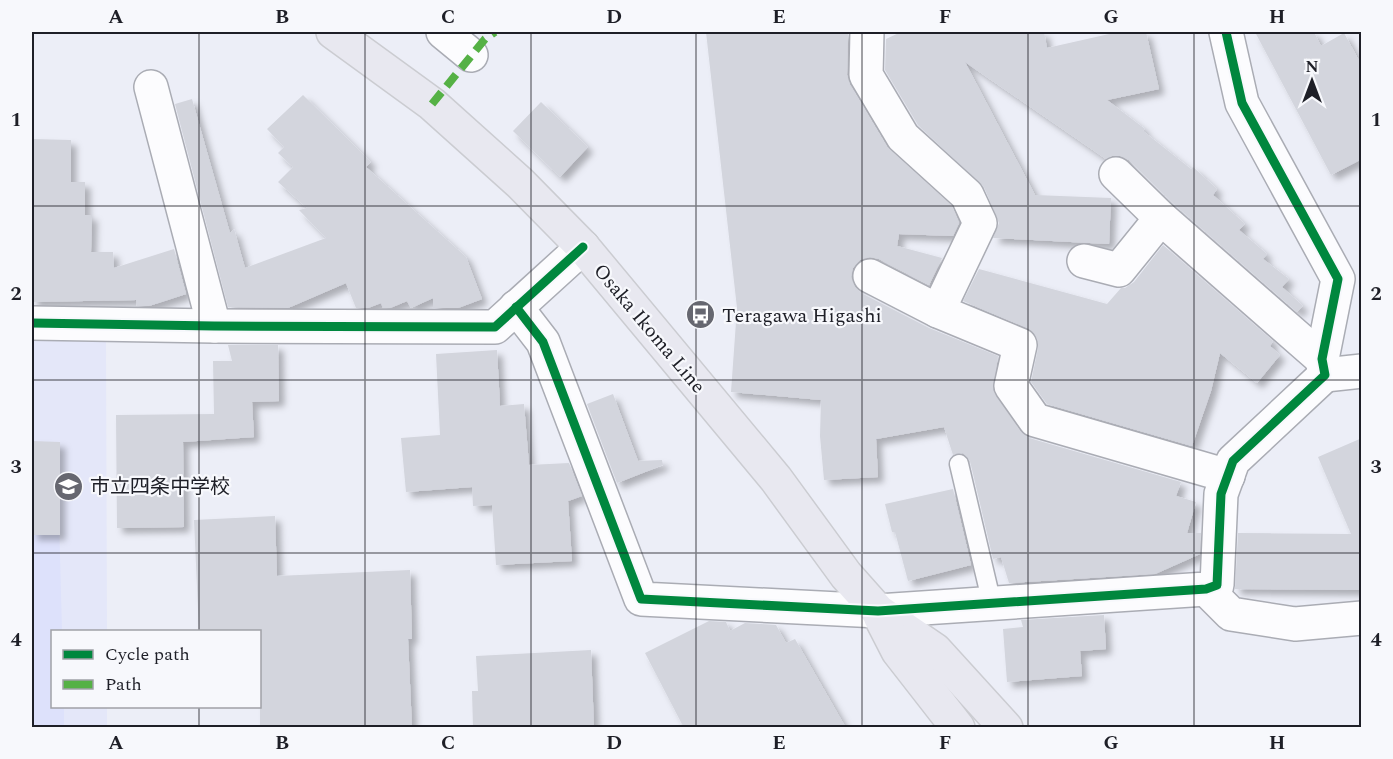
<svg xmlns="http://www.w3.org/2000/svg" width="1393" height="759" font-family="Spectral,'Noto Sans JP',serif">
<style>
.built{fill:#e4e7f9}
.grass{fill:#dde1fb}
.building{fill:#d3d5dd;filter:url(#shadow)}
.lines{fill:none;stroke-linecap:round;stroke-linejoin:round}
.service-casing{stroke:#aaacb4;stroke-width:21}
.minor-casing{stroke:#aaacb4;stroke-width:36}
.primary-casing{stroke:#cbccd1;stroke-width:36}
.service{stroke:#fcfcfe;stroke-width:18}
.minor{stroke:#fcfcfe;stroke-width:33}
.primary{stroke:#e8e8f0;stroke-width:33}
.quiet{stroke:#55b145;stroke-width:8;stroke-dasharray:15 8;stroke-linecap:butt}
.cycleway-casing{stroke:#f7f8fc;stroke-width:13}
.cycleway{stroke:#00873e;stroke-width:9}
.grid{fill:none;stroke:#1e1f27;stroke-width:1.5;stroke-opacity:0.55}
.labels{text-anchor:middle;stroke-width:4.5;stroke-linejoin:round;paint-order:stroke}
.poi-label{font-size:20px;fill:#1e1f27;stroke:#f7f8fc;text-anchor:start}
.street-label{font-size:20px;fill:#1e1f27;stroke:#f7f8fc}
.neatline{fill:none;stroke:#1e1f27;stroke-width:2}
.grid-label{font-size:20px;text-anchor:middle;font-weight:bold;fill:#1e1f27}
</style>
<defs>
<filter id="shadow"><feDropShadow dx="5.5" dy="5.5" stdDeviation="3" flood-color="#0004"/></filter>
</defs>
<rect width="100%" height="100%" fill="#eceef7"/>
<polygon class="built" points="32,341 106,341 107,631 52,632 52,706 107,707 107,727 32,728"/>
<polygon class="grass" points="59,518 62,631 52,632 52,706 64,707 64,727 32,727 32,519"/>
<g class="building">
<polygon points="706,32 848,32 847,75 850,85 887,147 952,206 959,223 953,236 899,234 897,246 942,258 929,285 879,259 870,257 860,260 853,268 851,277 855,287 861,293 929,328 998,356 993,390 1020,431 1029,438 1181,482 1176,496 1196,502 1187,533 1201,533 1200,554 1155,574 1009,583 1001,557 993,559 970,461 963,453 953,455 944,427 876,439 878,477 824,480 820,436 821,400 731,392 737,308"/>
<polygon points="901,32 1044,32 1047,48 1118,32 1146,32 1159,89 1107,100 1145,129 1143,131 1191,169 1193,167 1217,189 1213,195 1245,224 1239,230 1267,254 1263,259 1289,279 1282,287 1303,306 1297,312 1174,204 1129,160 1120,156 1112,156 1106,159 965,62 1035,195 1111,198 1109,244 993,238 999,223 984,187 918,125 885,70 886,39"/>
<polygon points="1255,32 1314,32 1321,46 1344,33 1362,66 1362,159 1331,175"/>
<polygon points="303,95 371,162 366,167 466,257 482,299 458,308 433,308 433,298 411,308 407,301 390,308 383,308 381,303 368,308 356,308 346,283 288,308 228,307 175,104 192,99 230,233 234,229 245,268 326,238 299,210 307,208 278,182 293,167 278,153 284,147 267,129"/>
<polygon points="541,102 588,147 560,177 513,131"/>
<polygon points="32,139 71,140 71,182 85,182 85,215 92,215 91,252 113,252 114,268 174,249 186,294 149,306 137,306 136,300 32,302"/>
<polygon points="1163,245 1273,341 1270,346 1280,355 1257,383 1220,353 1211,391 1192,446 1047,404 1031,382 1038,348 1038,341 1034,333 1027,328 963,301 979,269 1107,304 1121,288 1125,288 1134,282"/>
<polygon points="228,345 278,345 279,401 252,402 254,437 183,442 184,527 117,528 116,415 214,414 213,361 232,361"/>
<polygon points="497,350 500,406 524,404 529,465 569,463 582,496 568,501 572,561 496,565 492,505 473,506 472,487 406,492 401,438 440,435 436,354"/>
<polygon points="613,394 638,461 662,460 663,465 617,483 587,404"/>
<polygon points="1362,438 1362,590 1235,589 1238,533 1351,534 1318,457"/>
<polygon points="32,441 60,442 60,535 32,535"/>
<polygon points="953,489 971,565 908,581 895,532 892,532 885,504"/>
<polygon points="275,516 277,576 410,570 412,639 408,639 412,728 260,728 260,632 199,632 194,520"/>
<polygon points="1104,615 1106,649 1080,651 1082,676 1007,682 1003,629 1023,627 1021,620"/>
<polygon points="709,621 726,622 730,631 745,623 776,625 786,643 795,639 846,728 684,728 645,653"/>
<polygon points="591,650 594,728 473,728 472,691 478,691 476,656"/>
</g>
<g class="lines">
<defs>
<polyline id="service" points="959,464 992,604"/>
<g id="minor">
<polyline points="443,32 471,55"/>
<polyline points="867,32 866,75 903,137 967,195 980,223 938,311"/>
<polyline points="151,87 214,326"/>
<polyline points="1116,174 1161,218 1322,359"/>
<polyline points="1084,261 1119,270 1161,218"/>
<polyline points="870,276 938,311 1020,345 1011,386 1035,420 1228,476"/>
<polyline points="516,307 543,342 641,599 878,611 1206,589 1217,585 1221,494 1233,461 1325,375 1322,359 1338,279 1242,103 1226,32"/>
<polyline points="32,323 214,326 495,327 583,247"/>
<polyline points="1325,375 1362,371"/>
<polyline points="1206,589 1231,614 1295,624 1362,618"/>
</g>
<g id="primary">
<polyline points="333,32 432,104 520,183 583,247 776,479 846,575 878,611 935,650 1006,728"/>
<polyline points="880,616 898,651 958,728"/>
</g>
</defs>
<use href="#service" class="service-casing"/>
<use href="#minor" class="minor-casing"/>
<use href="#primary" class="primary-casing"/>
<use href="#service" class="service"/>
<use href="#minor" class="minor"/>
<use href="#primary" class="primary"/>
<polyline class="quiet" points="432,104 485,39 495,32"/>
<defs>
<g id="cycleway">
<polyline points="516,307 543,342 641,599 878,611 1206,589 1217,585 1221,494 1233,461 1325,375 1322,359 1338,279 1242,103 1226,32"/>
<polyline points="32,323 214,326 495,327 583,247"/>
</g>
</defs>
<use href="#cycleway" class="cycleway-casing"/>
<use href="#cycleway" class="cycleway"/>
</g>
<path class="grid" d="M199,32V632M365,32V728M531,32V728M696,32V728M862,32V728M1028,32V728M1194,32V728M32,206H1362M32,380H1362M32,553H1362M199,706V728"/>
<defs>
<symbol id="bus-disc" viewBox="-11 -11 22 22"><circle r="9.5" fill="#666770" stroke="#f7f8fc"/><path d="M-5-6H5V4H4V6H2V4H-2V6H-4V4H-5ZM-3.5-4V0h7V-4ZM-3.5 1.2v1.5H-2V1.2ZM2 1.2v1.5H3.5V1.2Z" fill="#fff"/></symbol>
<symbol id="school-disc" viewBox="-11 -11 22 22"><circle r="9.5" fill="#666770" stroke="#f7f8fc"/><path d="M0-5L7-2L0 1L-7-2ZM-4 1L0 2.5L4 1V4Q0 6-4 4Z" fill="#fff"/></symbol>
</defs>
<g fill-rule="evenodd">
<use href="#bus-disc" x="684" y="298" width="33" height="33"/>
<use href="#school-disc" x="52" y="470" width="33" height="33"/>
</g>
<g class="labels">
<g class="poi-label">
<text x="722" y="322">Teragawa Higashi</text>
<text x="90" y="493">市立四条中学校</text>
</g>
<g class="street-label">
<text transform="translate(650 328) rotate(50)" y="7">Osaka Ikoma Line</text>
</g>
</g>
<rect width="1393" height="759" fill="none" stroke="#f7f8fc" stroke-width="66"/>
<rect x="51" y="630" width="210" height="78" fill="#f7f8fc" stroke="#a0a1a7" stroke-width="1.5"/>
<rect x="63" y="650" width="30" height="9" fill="#00873e" stroke="#a0a1a7" stroke-width="1.5"/>
<text x="105" y="660" font-size="18" fill="#1e1f27">Cycle path</text>
<rect x="63" y="680" width="30" height="9" fill="#55b145" stroke="#a0a1a7" stroke-width="1.5"/>
<text x="105" y="690" font-size="18" fill="#1e1f27">Path</text>
<g transform="translate(1312 81)" stroke="#f7f8fc" stroke-width="4.5" paint-order="stroke">
<path d="M0-4.5L10 22L0 15L-10 22Z" fill="#1e1f27"/>
<text y="-9" font-size="16" font-weight="bold" text-anchor="middle" fill="#1e1f27">N</text>
</g>
<rect x="33" y="33" width="1327" height="693" class="neatline"/>
<g class="grid-label">
<text x="116" y="23">A</text>
<text x="282" y="23">B</text>
<text x="448" y="23">C</text>
<text x="614" y="23">D</text>
<text x="779" y="23">E</text>
<text x="945" y="23">F</text>
<text x="1111" y="23">G</text>
<text x="1277" y="23">H</text>
<text x="16" y="126">1</text>
<text x="1376" y="126">1</text>
<text x="16" y="300">2</text>
<text x="1376" y="300">2</text>
<text x="16" y="473">3</text>
<text x="1376" y="473">3</text>
<text x="16" y="646">4</text>
<text x="1376" y="646">4</text>
<text x="116" y="749">A</text>
<text x="282" y="749">B</text>
<text x="448" y="749">C</text>
<text x="614" y="749">D</text>
<text x="779" y="749">E</text>
<text x="945" y="749">F</text>
<text x="1111" y="749">G</text>
<text x="1277" y="749">H</text>
</g>
</svg>
